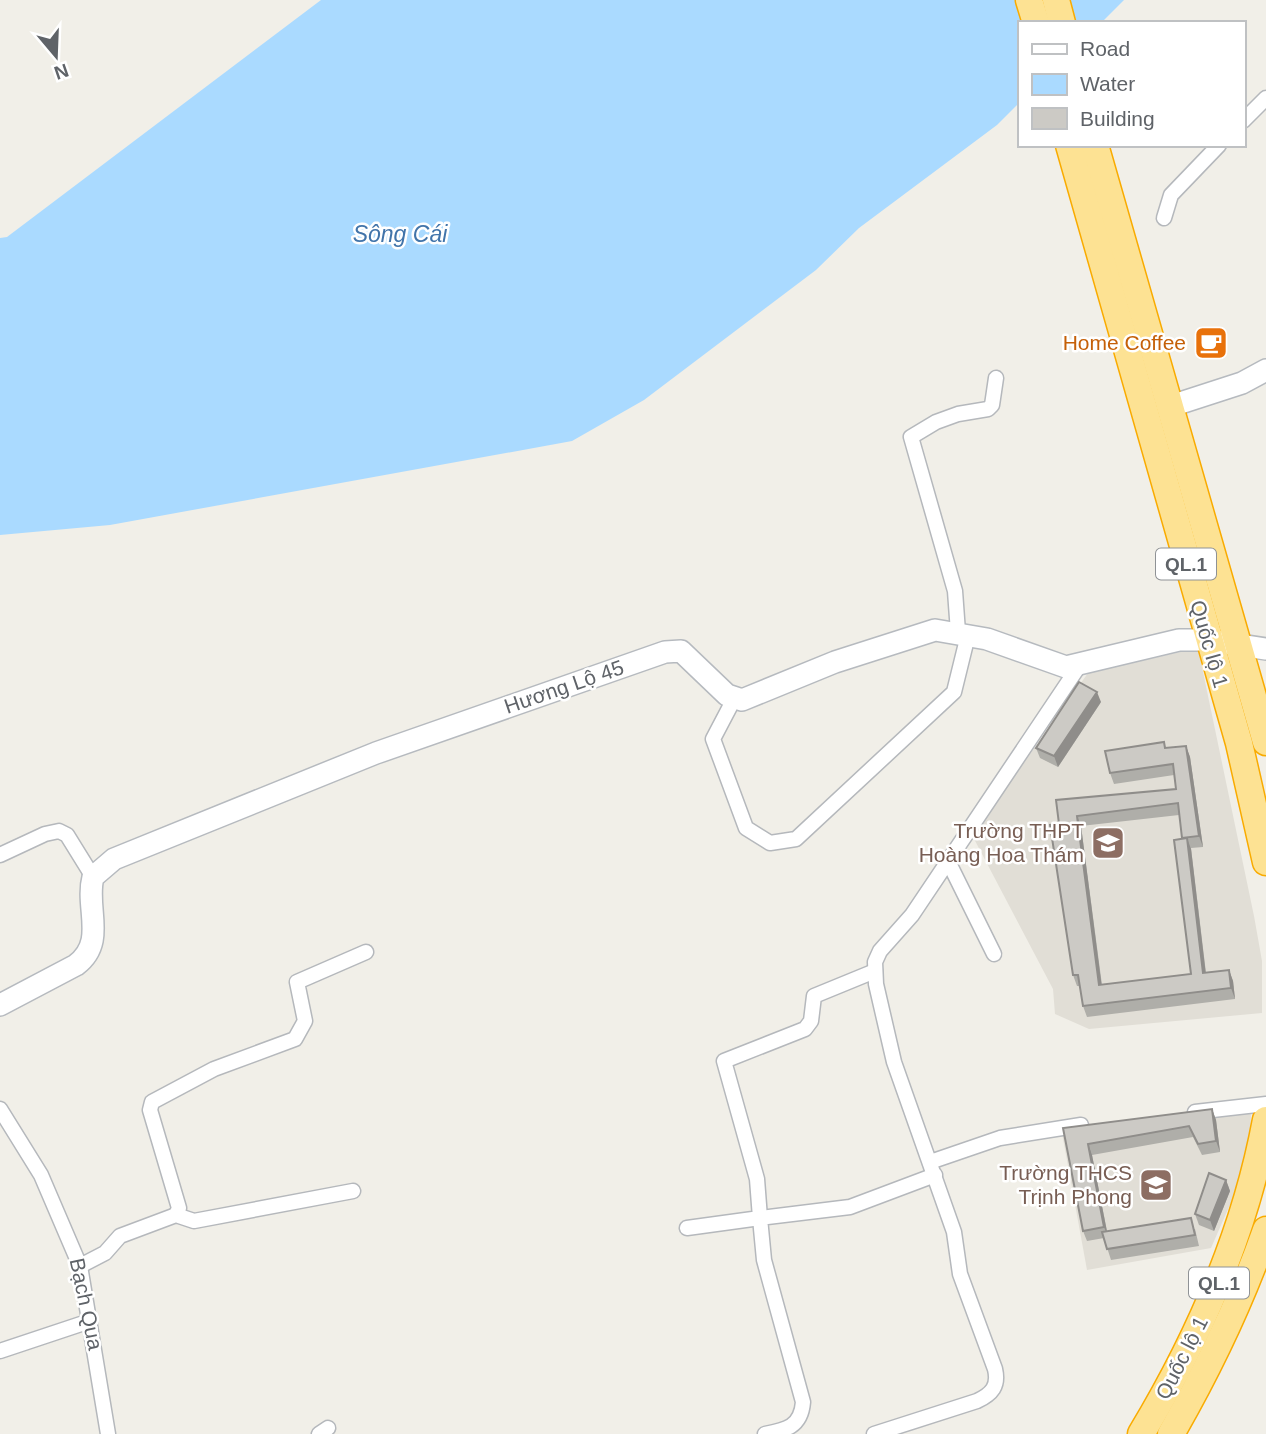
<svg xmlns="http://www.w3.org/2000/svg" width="1266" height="1434" font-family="Helvetica,sans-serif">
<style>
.education{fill:#e1ded6}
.water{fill:#aadaff}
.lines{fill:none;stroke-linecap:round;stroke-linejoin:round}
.street-casing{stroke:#b5b8bc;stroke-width:17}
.secondary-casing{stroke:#b6babf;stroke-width:24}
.highway-casing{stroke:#f9ab00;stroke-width:29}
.street{stroke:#fff;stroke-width:14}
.secondary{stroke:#fff;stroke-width:21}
.highway{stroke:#fde293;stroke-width:26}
.wall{fill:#afaea9;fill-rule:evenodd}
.shaded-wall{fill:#8f8d8a}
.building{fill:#cccac5;stroke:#8f8d8a;stroke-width:2}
.labels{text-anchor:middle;stroke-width:5;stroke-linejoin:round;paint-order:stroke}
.shield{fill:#fff;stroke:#8f9295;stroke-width:2}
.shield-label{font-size:19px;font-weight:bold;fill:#5f6368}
.food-label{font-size:21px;fill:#c56008;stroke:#fff;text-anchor:end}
.street-label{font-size:21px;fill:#5f6368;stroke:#fff}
.education-label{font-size:21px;fill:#785e54;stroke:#fff;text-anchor:end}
.water-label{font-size:23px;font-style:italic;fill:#4174aa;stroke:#fff}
</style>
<rect width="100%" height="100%" fill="#f1efe8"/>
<g class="education">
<polygon points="1198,648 1254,916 1262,961 1262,1013 1089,1029 1055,1014 1053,989 972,835 1088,673"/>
<polygon points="1251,1110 1250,1159 1211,1248 1087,1270 1062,1133"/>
</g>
<polygon class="water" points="321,0 1124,0 1101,23 1019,23 1019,103 997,125 859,228 816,270 644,400 572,441 110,525 0,535 0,238 7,237"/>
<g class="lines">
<defs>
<g id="street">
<polyline points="1243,121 1266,98"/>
<polyline points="1164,218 1171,195 1219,145"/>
<polyline points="958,632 955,591 911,437 936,422 958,414 988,409 992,405 996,378"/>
<polyline points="734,699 713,739 746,828 770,843 796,839 954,692 968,635"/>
<polyline points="0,855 45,834 59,831 67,835 93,877"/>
<polyline points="948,861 994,954"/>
<polyline points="0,1109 41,1175 80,1266 108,1434"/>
<polyline points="1195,1112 1266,1104"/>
<polyline points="930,1162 1000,1138 1081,1125"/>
<polyline points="176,1215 179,1208 150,1110 152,1102 214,1069 295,1039 305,1021 297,982 366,952"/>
<polyline points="687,1228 760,1218 757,1179 724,1061 805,1029 811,1021 814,996 875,971"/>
<polyline points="80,1266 105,1253 120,1236 176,1215 194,1221 353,1191"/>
<polyline points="0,1351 90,1321"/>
<polyline points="319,1434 328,1428"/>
<path d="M765,1434C786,1430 801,1427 803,1402L764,1260L760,1218L850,1207L935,1175"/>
<path d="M874,1434L977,1401C992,1394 999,1386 995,1369L960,1274L954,1232L894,1062L876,984L875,962L880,951L912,915L1079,666"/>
</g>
<g id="secondary">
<polyline points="1168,407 1242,383 1266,370"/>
<path d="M0,1005L76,965C107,942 85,908 93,877L114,859L376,753L665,652L681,651L727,695L742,700L835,662L935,630L987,639L1066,667L1179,640H1207L1266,649"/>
</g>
<g id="highway">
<polyline points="1029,0 1036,23"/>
<polyline points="1056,0 1062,23"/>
<polyline points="1069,145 1239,743 1266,862"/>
<polyline points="1095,145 1266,742"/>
<path d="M1141,1434C1200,1336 1245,1233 1266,1120"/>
<path d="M1171,1434C1209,1368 1241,1301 1266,1230"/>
</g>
</defs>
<use href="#street" class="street-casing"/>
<use href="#secondary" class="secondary-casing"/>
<use href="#highway" class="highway-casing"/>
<use href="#street" class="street"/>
<use href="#secondary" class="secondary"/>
<use href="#highway" class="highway"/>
</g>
<g class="wall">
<polygon points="1101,702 1058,767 1040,758 1036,748"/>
<path d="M1186,746L1190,757L1203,847L1191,848L1206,973L1229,970L1233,981L1235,999L1087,1017L1083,1006L1080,986H1077L1073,975L1059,824L1056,800L1176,789L1174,775L1114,784L1110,773L1166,748ZM1179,815L1183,839L1191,974L1102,985L1081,826Z"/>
<polygon points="1212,1109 1216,1120 1220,1152 1202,1155 1193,1137 1092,1155 1107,1231 1195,1229 1199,1246 1111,1260 1104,1238 1087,1241 1083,1231 1063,1128"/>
<polygon points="1226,1180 1230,1191 1214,1231 1199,1225 1195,1214"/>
</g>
<g class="shaded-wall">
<polygon points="1097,692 1101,702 1058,767 1054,756"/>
<polygon points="1186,746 1190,757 1203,847 1199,836"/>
<polygon points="1077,816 1081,826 1103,996 1099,985"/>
<polygon points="1187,838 1191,849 1207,984 1203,973"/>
<polygon points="1229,970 1233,981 1235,999 1231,988"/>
<polygon points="1212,1109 1216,1120 1220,1152 1216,1141"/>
<polygon points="1088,1144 1092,1155 1108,1237 1104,1227"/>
<polygon points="1226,1180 1230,1191 1214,1231 1210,1220"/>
</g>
<g class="building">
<polygon points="1079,682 1097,692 1054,756 1036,748"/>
<polygon points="1164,742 1165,748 1186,746 1199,836 1182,838 1178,803 1077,816 1099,985 1191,974 1174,840 1187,838 1203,973 1229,970 1231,988 1083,1006 1078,975 1073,975 1050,825 1059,824 1056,800 1176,789 1173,764 1110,773 1105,751"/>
<polygon points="1212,1109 1216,1141 1198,1144 1189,1126 1088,1144 1104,1227 1083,1231 1063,1128"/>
<polygon points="1209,1173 1226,1180 1210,1220 1195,1214"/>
<polygon points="1191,1218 1195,1235 1107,1249 1102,1232"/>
</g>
<defs>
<symbol id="cafe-square" viewBox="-11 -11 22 22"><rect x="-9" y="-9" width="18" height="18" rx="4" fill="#e8710a" stroke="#fff"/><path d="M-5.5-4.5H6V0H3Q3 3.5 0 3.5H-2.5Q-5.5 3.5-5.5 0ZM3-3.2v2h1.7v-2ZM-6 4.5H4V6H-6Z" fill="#fff"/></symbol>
<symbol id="school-square" viewBox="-11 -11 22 22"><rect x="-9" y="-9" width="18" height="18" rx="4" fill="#8d6e63" stroke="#fff"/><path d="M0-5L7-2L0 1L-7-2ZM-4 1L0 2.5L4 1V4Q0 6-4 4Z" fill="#fff"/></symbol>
</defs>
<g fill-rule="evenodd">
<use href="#cafe-square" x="1192" y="324" width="38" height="38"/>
<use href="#school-square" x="1089" y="824" width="38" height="38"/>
<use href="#school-square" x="1137" y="1166" width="38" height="38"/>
</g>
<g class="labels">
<g class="shield">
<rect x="1156" y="548.5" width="60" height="31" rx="5"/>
<rect x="1189" y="1267.5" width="60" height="31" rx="5"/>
</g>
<g class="shield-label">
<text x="1186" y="571">QL.1</text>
<text x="1219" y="1290">QL.1</text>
</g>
<g class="food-label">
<text x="1186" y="350">Home Coffee</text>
</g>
<g class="street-label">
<text transform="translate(1209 644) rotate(74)" y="7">Quốc lộ 1</text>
<text transform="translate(564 687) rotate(-19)" y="7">Hương Lộ 45</text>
<text transform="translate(86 1304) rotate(78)" y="7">Bạch Qua</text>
<text transform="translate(1182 1358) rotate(-63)" y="7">Quốc lộ 1</text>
</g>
<g class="education-label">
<text x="1084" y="838">Trường THPT<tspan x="1084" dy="24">Hoàng Hoa Thám</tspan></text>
<text x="1132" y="1180">Trường THCS<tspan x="1132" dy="24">Trịnh Phong</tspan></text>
</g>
<g class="water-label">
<text x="400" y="242">Sông Cái</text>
</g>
</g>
<rect x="1018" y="21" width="228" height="126" fill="#ffffff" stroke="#bfc1c3" stroke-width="2"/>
<rect x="1032" y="44" width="35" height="10" fill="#ffffff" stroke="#bfc1c3" stroke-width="2"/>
<text x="1080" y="56" font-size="21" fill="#5f6368">Road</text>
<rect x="1032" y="74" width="35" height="21" fill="#aadaff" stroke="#bfc1c3" stroke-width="2"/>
<text x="1080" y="91" font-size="21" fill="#5f6368">Water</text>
<rect x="1032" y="108" width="35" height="21" fill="#cccac5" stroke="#bfc1c3" stroke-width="2"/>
<text x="1080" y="126" font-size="21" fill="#5f6368">Building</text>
<g transform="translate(56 56) rotate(161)" stroke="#ffffff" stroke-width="5" paint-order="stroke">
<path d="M0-5L12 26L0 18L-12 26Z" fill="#5f6368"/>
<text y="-10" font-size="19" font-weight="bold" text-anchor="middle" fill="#5f6368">N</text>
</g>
</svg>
